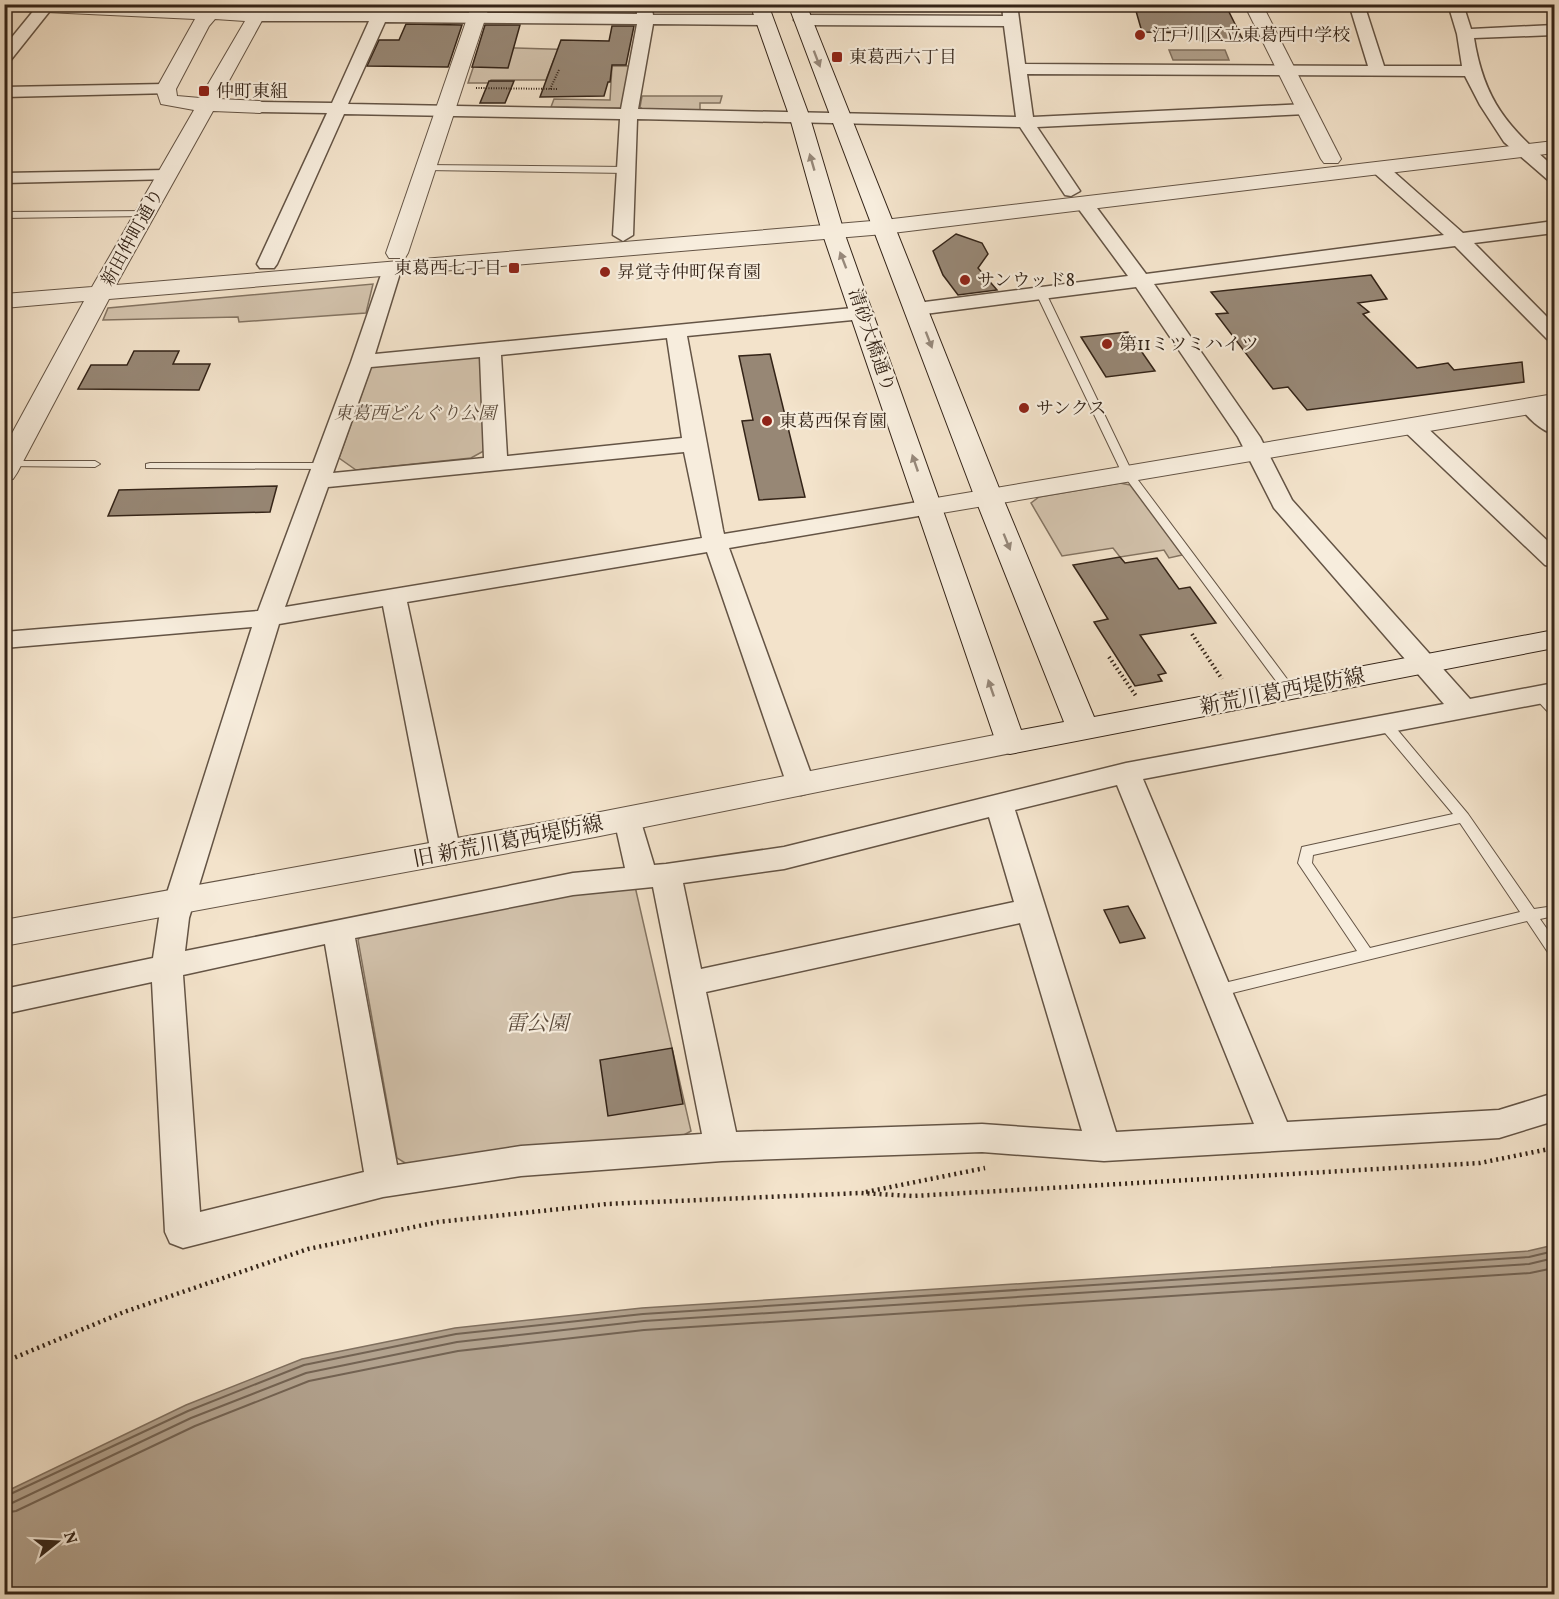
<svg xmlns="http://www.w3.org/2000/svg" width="1559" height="1599" font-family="Vollkorn,'Noto Serif JP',serif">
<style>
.green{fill:#d3c3ad;stroke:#847462;stroke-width:1.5}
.water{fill:#b2a28e;stroke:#80705f;stroke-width:1.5}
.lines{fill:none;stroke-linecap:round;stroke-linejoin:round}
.shore{stroke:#736353;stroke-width:2}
.building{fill:#978775;stroke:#342418;stroke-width:1.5}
.service-casing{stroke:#645445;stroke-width:2}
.minor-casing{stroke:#645445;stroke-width:3}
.tertiary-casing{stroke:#645445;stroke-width:2}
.secondary-casing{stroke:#342418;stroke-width:2}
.path-far2{stroke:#342418;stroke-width:2;stroke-dasharray:1 1.5;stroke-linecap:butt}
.path-far1{stroke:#342418;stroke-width:4;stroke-dasharray:1.5 3;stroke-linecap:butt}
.path{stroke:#342418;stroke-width:4.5;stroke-dasharray:2 4;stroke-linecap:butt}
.service{fill:#f7eddd;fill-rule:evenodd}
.minor{fill:#f7eddd;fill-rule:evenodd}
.tertiary{fill:#f7eddd;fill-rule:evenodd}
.secondary{fill:#f7eddd;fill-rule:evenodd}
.oneway{fill:#96887a}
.poi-dot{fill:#8f2418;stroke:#f7eddd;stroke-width:2}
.labels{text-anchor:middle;stroke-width:4.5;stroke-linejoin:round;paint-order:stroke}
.far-poi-label{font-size:18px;fill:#342418;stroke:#f7eddd;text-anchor:start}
.far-street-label{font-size:18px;fill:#342418;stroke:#f7eddd}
.far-park-label{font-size:18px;font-style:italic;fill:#5c4c3d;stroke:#f7eddd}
.street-label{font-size:21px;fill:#342418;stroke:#f7eddd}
.park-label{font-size:21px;font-style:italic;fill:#5c4c3d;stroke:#f7eddd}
</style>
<rect width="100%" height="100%" fill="#f3e3cb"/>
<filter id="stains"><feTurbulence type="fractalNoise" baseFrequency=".00333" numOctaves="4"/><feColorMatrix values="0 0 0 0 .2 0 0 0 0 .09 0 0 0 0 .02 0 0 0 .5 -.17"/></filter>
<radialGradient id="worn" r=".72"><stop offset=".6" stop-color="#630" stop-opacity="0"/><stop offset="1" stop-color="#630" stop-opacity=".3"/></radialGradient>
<g class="green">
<polygon points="480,47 581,50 578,59 554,59 546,80 491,80 490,83 468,83"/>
<polygon points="612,66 629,66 621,108 551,107 554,99 610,100"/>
<polygon points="642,96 722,96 720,103 700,103 700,112 644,110 640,107"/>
<polygon points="373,284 366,313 239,322 238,317 103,320 108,308"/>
<polygon points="481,355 491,447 471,458 356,470 339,458 372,365"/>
<polygon points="1120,483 1130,485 1182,555 1169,558 1164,550 1120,557 1113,548 1062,556 1031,503 1039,497"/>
<polygon points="634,882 691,1131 675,1140 410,1166 397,1158 358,940 364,931"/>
</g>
<g class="water">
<polygon points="1169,50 1225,50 1229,60 1173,60"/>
<polygon points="1554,1245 1554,1594 5,1594 5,1492 186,1405 302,1359 455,1328 642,1308 1528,1251"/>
</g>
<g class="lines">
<g class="shore">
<polyline points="4,1497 188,1411 304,1365 456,1334 643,1314 1529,1257 1554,1251"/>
<polyline points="4,1504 12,1503 191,1418 306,1373 457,1342 644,1321 1529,1264 1554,1258"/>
<polyline points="4,1513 16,1511 195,1426 309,1381 458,1351 644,1330 1530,1273 1554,1268"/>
</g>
</g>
<g class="building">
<polygon points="414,4 469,4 467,10 412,10"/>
<polygon points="1134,4 1227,8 1244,42 1201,42 1197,33 1142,32"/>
<polygon points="406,24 462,25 448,67 367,66 379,40 399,40"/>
<polygon points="485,25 520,25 508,68 472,67"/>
<polygon points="612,26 634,26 626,65 612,65 610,82 608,82 604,96 540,97 561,40 609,41"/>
<polygon points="489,81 514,81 505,103 480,103"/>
<polygon points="956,234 982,243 988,254 978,268 997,290 958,295 943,275 933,251"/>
<polygon points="1371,275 1387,299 1358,303 1369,312 1363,314 1417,368 1448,363 1454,370 1522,362 1524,382 1307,410 1288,387 1273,389 1216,314 1228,313 1211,292"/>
<polygon points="1128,332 1155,371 1106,377 1081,337"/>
<polygon points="134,351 179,351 173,364 210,364 199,390 78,389 91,365 127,365"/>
<polygon points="770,354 805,497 759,500 742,421 753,420 739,356"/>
<polygon points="277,486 270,512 108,516 119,490"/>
<polygon points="1120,557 1125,563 1157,558 1179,589 1190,587 1216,623 1140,635 1166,673 1158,675 1162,681 1135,686 1094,622 1108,619 1073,565"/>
<polygon points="1128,906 1145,938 1120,943 1104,910"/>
<polygon points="672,1048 683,1104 608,1116 600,1060"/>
</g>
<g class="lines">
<defs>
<g id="service">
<polygon points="423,165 627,167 631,170 627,173 426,170 423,169"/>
<polygon points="149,211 150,213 146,216 4,218 4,212"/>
<polygon points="1041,290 1046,293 1132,472 1293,687 1295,690 1293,693 1285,693 1122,473 1036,293"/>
<polygon points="10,461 95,461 100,464 95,467 6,466 5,464"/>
<polygon points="150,463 322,463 327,466 322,469 146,468 146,464"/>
<polygon points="1539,691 1543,692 1554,703 1554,714 1549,713 1535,698 1533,695 1535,692"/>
<path d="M1385,720L1390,721L1468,814L1534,909L1554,906V916L1540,919L1554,939V955L1549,954L1527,921L1216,997L1211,995L1208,991L1211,987L1216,985L1357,951L1298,863L1302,847L1453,814L1380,727L1379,724L1380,721ZM1460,823L1520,912L1370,948L1312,863L1313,855Z"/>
</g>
<g id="minor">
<polygon points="39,4 51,4 53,7 10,61 4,63 4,47"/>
<path d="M377,4H392L389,12L637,14L636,4H651L653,15H764L772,20L764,25L653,24L638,109L1016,117L1004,26L802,25L794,20L802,15L1003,16L1002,4H1017L1025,64L1368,66L1349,4H1364L1384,66H1462L1457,34L1448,4H1463L1471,29L1554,25V35L1474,38C1484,101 1508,127 1554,167V181L1548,180L1504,142L1480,105L1465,76L1027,74L1033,117L1306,104L1314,109L1306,114L1037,127L1080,191L1071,196L1065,195L1020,127L637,119L633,235L623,241L613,235L620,119L344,114L277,264L274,268H260L257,264L327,113L260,112L252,107L260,102L332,103L369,21H258L250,16L258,11L374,12ZM385,22L637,24L621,109L348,104Z"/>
<polygon points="166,84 172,85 174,89 172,93 4,97 4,87"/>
<path d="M1379,163L1385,164L1463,233L1554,221V233L1474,243L1554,324V341L1547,339L1455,246L1154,284L1260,437L1292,500L1470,699L1554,683V701L1143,779L1287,1122L1499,1110L1554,1093V1121L1499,1138L1104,1161L982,1152L722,1161L521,1176L383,1197L183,1248L170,1243L165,1232L152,982L4,1014V989L153,958L159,918L252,627L4,648V632L258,611L351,362L384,266H398L401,270L375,354L863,307L870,309L873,313L870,317L863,319L687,336L723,530L724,534L930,500L938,502L942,507L938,512L930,514L729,548L815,785L811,792L801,795L791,792L787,785L707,552L407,602L461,853L456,860L446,864L436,860L431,853L383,606L279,624L189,918L185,951L573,873L625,868L614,819L618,812L628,809L638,812L654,865L666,864L784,847L1126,763L1444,704L1274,508L1238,437L1136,287L917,315L910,313L907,309L910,305L917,303L1128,276L1075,204L1084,198L1091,200L1146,274L1444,235L1373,172L1370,168L1373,164ZM667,338L682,438L507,456L501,355ZM480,357L484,458L333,473L371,367ZM684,452L702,538L285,607L328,487ZM1117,785L1254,1124L1116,1132L1015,810ZM989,817L1014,902L701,969L683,883L784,869ZM653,887L702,1134L521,1146L397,1165L355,938L573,895ZM1020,923L1082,1131L982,1124L736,1132L706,992ZM325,944L364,1172L200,1212L183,975Z"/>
<polygon points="167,170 176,175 173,179 4,183 4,173"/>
<path d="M1530,399L1538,401L1554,416V434C1541,431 1527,417 1519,406L1522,401Z"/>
<polygon points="1412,419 1420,421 1554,547 1554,567 1545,565 1404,431 1401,426 1404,421"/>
</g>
<g id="tertiary">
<path d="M4,4H115L251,10L254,4H271L219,99L260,101L270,107L260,113L213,111L116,285L884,220L1554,141V153L884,234L109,299L17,473L13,479L4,481V448L84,301L4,308V294L92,287L194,110L161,104L156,89L195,19L4,10ZM215,19L245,21L200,98L177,96L176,89L209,26Z"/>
<polygon points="472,4 490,4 408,253 405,258 389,258 386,253"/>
<polygon points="1244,4 1262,4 1341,159 1338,163 1324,163 1321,159"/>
<polygon points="1554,394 1554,410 930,515 920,513 916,507 920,501 930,499"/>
<polygon points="1010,732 1021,735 1026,743 1021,751 595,837 4,946 4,920 595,813"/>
</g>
<polygon id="secondary" points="750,4 768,4 810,118 844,232 1021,730 1064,722 975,498 788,4 806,4 1003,498 1094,717 1554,630 1554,648 1010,754 999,751 822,232 790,118"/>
</defs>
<use href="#service" class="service-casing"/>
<use href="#minor" class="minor-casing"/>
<use href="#tertiary" class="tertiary-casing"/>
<use href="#secondary" class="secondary-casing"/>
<g class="path-far2">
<polyline points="476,88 557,89"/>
<polyline points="550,89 559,70"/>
</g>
<g class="path-far1">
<polyline points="1192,634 1222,679"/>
<polyline points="1109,657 1136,696"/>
</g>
<g class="path">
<polyline points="866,1192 985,1168"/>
<polyline points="4,1362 124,1312 308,1249 438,1222 607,1204 860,1193 913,1196 1480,1163 1554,1148"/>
</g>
<use href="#service" class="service"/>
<use href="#minor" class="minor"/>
<use href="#tertiary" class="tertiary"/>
<use href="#secondary" class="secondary"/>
</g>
<defs><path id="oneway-solid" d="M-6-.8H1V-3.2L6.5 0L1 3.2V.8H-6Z" transform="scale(1.5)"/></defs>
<g class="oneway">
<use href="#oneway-solid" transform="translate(817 59) rotate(69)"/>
<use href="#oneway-solid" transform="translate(812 162) rotate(-106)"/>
<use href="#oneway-solid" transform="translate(843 260) rotate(-111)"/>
<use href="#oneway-solid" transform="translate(929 340) rotate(69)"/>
<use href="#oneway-solid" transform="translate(915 463) rotate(-109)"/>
<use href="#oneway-solid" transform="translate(1007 542) rotate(68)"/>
<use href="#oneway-solid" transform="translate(991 688) rotate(-109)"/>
</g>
<g class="poi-dot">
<circle cx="1140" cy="35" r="6"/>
<rect x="831" y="51" width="12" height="12" rx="3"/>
<rect x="198" y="85" width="12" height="12" rx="3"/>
<rect x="508" y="262" width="12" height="12" rx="3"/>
<circle cx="605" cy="272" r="6"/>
<circle cx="965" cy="280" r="6"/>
<circle cx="1107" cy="344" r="6"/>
<circle cx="1024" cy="408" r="6"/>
<circle cx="767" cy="421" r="6"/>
</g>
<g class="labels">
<g class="far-poi-label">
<text x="1152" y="41">江戸川区立東葛西中学校</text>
<text x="849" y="63">東葛西六丁目</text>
<text x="216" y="97">仲町東組</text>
<text x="502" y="274" text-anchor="end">東葛西七丁目</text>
<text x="617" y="278">昇覚寺仲町保育園</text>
<text x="977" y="286">サンウッド8</text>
<text x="1119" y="350">第11ミツミハイツ</text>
<text x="1036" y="414">サンクス</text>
<text x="779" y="427">東葛西保育園</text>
</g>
<g class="far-street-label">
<text transform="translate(132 237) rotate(-61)" y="6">新田仲町通り</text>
<text transform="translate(872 340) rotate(71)" y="6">清砂大橋通り</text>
</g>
<g class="far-park-label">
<text x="415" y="419">東葛西どんぐり公園</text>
</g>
<g class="street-label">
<text transform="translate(1282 691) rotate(-11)" y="7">新荒川葛西堤防線</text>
<text transform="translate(508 841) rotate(-11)" y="7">旧 新荒川葛西堤防線</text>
</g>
<g class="park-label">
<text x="537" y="1030">雷公園</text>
</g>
</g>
<rect width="1559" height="1599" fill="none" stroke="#f3e3cb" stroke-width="24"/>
<rect x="6" y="6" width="1547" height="1587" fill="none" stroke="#342418" stroke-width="3"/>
<rect x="12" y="12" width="1535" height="1575" fill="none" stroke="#342418" stroke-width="1.5"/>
<g transform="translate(57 1542) rotate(72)" stroke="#f7eddd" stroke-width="4.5" paint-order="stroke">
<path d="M0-4.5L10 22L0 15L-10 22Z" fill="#342418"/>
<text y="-9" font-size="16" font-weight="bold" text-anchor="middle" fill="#342418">N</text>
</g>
<rect width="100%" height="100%" filter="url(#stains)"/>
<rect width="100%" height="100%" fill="url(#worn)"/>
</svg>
